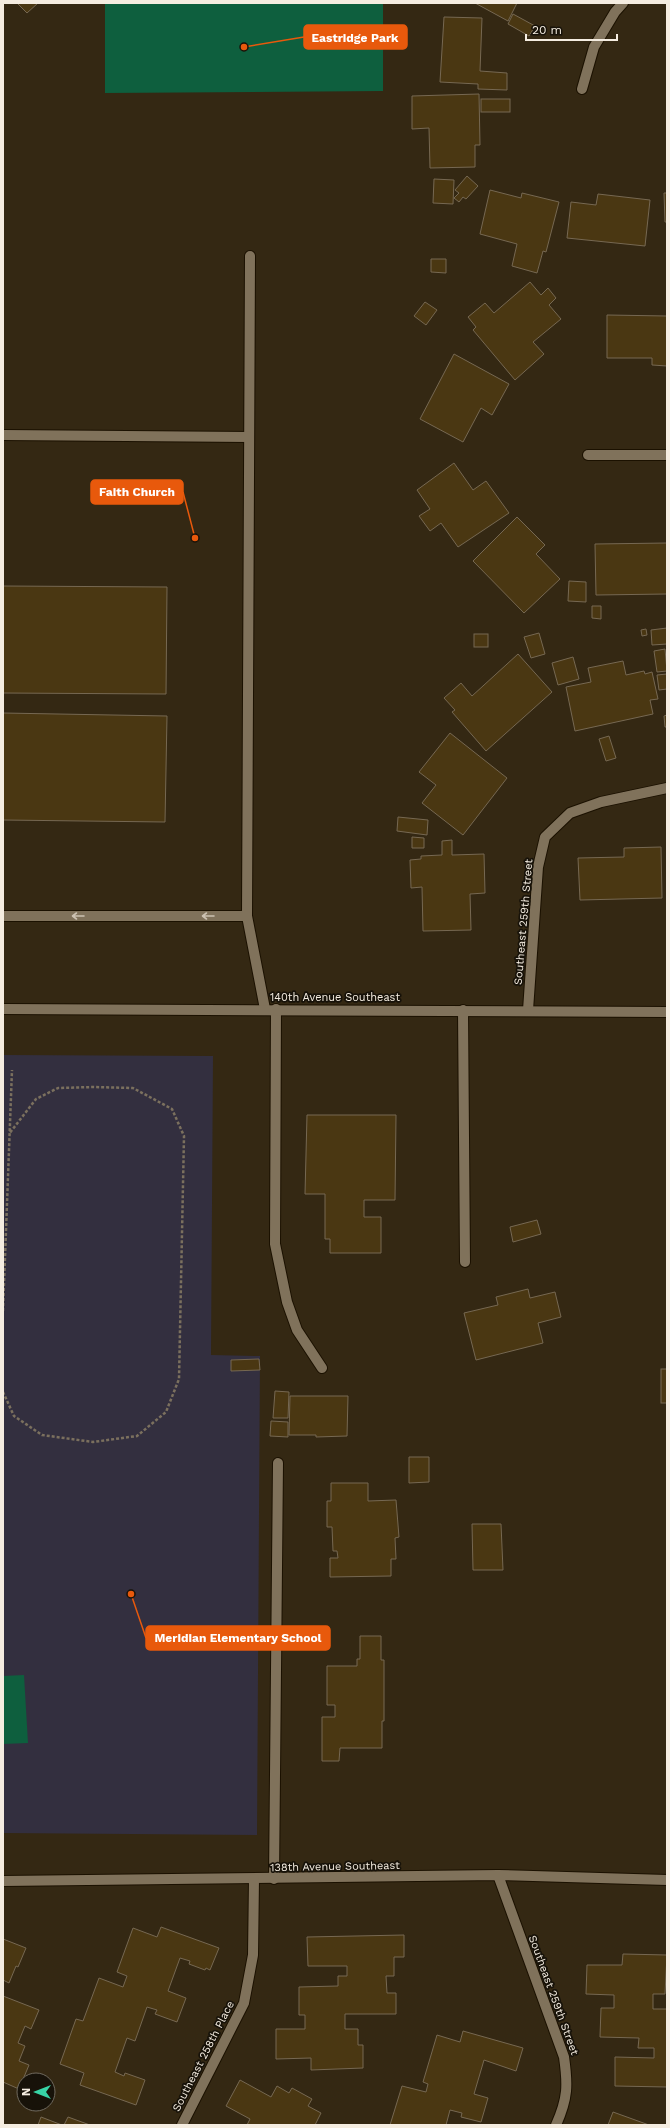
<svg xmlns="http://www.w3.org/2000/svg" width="670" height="2128" font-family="'Work Sans',sans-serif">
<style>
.education{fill:#332f3f}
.park{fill:#0e5f3e}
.building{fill:#4a3712;stroke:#766852}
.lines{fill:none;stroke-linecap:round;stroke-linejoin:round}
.service-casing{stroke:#1b1100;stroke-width:12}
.minor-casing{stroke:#1b1100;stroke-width:12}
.tertiary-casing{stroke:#1b1100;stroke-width:12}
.path{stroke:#7b705e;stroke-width:2.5;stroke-dasharray:3 2;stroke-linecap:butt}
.service{stroke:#80725b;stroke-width:10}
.minor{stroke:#80725b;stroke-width:10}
.tertiary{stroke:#80725b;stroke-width:10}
.oneway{stroke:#ccc2b2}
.labels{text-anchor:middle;stroke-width:3.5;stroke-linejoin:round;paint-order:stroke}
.street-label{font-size:11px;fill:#f5ede1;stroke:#171209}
.leader{fill:none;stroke:#e8590c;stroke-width:1.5}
.callout-dot{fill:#e8590c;stroke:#171209;stroke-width:1.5}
.callout{fill:#e8590c;stroke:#e8590c;stroke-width:1.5}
.callout-label{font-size:12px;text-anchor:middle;font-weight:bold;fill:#fff}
</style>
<rect width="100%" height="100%" fill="#342813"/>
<polygon class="education" points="3,1055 213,1056 211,1355 260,1356 257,1835 3,1833"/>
<g class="park">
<polygon points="105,3 383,3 383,91 105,93"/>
<polygon points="24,1675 28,1743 3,1744 3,1676"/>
</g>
<g class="building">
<polygon points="17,3 38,3 27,13"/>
<polygon points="475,3 517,3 508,21"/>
<polygon points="513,14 535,26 529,36 508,24"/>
<polygon points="444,17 482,18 480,71 507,73 507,90 478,89 478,84 440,82"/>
<polygon points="479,94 480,145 475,145 475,167 430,168 429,128 412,129 412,96"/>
<rect x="481" y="99" width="29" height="13"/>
<polygon points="467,176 478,186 466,199 463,197 459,202 454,198 459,193 455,190"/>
<polygon points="434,179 454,180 453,204 433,203"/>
<polygon points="490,190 521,198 522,193 559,202 546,252 543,251 537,273 512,266 517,244 480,234"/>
<polygon points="664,193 667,193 667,222 665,222"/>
<polygon points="598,194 650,200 645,246 567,238 571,202 596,205"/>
<polygon points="431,259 446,259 446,273 431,272"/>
<polygon points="530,282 541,295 548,288 556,298 549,305 561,319 533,342 544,354 515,380 473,330 476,327 468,317 485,303 494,313"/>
<polygon points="425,302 437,310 426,325 414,316"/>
<polygon points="607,315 667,316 667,366 652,365 652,358 607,358"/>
<polygon points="454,354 509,384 492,415 481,408 463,442 420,419"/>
<polygon points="454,463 473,490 486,481 509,513 458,547 441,523 430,531 419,516 430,509 417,490"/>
<polygon points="517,517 545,545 536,554 560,579 524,613 473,561"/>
<polygon points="667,543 667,594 596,595 595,544"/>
<polygon points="569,581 586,582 586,602 568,601"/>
<polygon points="3,586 167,587 166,694 3,693"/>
<polygon points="592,606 601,606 601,619 592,618"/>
<polygon points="667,628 667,644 652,645 651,630"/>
<polygon points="646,629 647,635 642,636 641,630"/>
<polygon points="539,633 545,654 531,658 524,637"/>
<rect x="474" y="634" width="14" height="13"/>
<polygon points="665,649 667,671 657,672 654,651"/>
<polygon points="518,654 552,692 486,751 452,712 455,710 444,698 461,683 472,696"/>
<polygon points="573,657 579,679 558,685 552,663"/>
<polygon points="623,661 626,675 644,671 645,674 652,672 658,699 650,700 653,714 575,731 566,687 591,682 588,668"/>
<polygon points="667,674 667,689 659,690 657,675"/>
<polygon points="3,713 167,716 165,822 3,820"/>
<polygon points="667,715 667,727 665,727 664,716"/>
<polygon points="450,733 507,778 463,835 422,803 436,785 419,772"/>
<polygon points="609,736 616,758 606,761 599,739"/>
<polygon points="398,817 428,820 427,835 397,831"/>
<polygon points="412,837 424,838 424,848 412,848"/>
<polygon points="452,840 452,855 484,854 485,893 470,894 471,930 423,931 422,887 411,888 410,860 421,859 421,856 442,855 442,841"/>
<polygon points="661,847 662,898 580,900 578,858 624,857 624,848"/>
<polygon points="307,1115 396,1115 395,1200 364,1200 364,1217 381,1217 381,1253 330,1253 330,1239 325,1239 325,1194 305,1194"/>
<polygon points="537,1220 541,1234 513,1242 510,1227"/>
<polygon points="528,1289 530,1298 555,1292 561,1317 538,1323 543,1343 476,1360 464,1313 498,1305 496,1297"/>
<polygon points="259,1359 260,1370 231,1371 231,1360"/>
<rect x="661" y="1369" width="6" height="34"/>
<polygon points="275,1391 289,1392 288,1418 273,1418"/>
<polygon points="290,1396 348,1396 347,1436 316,1437 316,1435 289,1435"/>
<polygon points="271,1421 288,1422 288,1437 270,1436"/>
<polygon points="409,1457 429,1457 429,1482 409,1483"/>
<polygon points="331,1483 368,1483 368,1501 396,1500 399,1537 395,1538 396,1559 391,1559 391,1576 330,1577 330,1558 338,1558 337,1551 333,1551 332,1527 327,1527 327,1501 331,1501"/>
<polygon points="472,1524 501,1524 503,1570 473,1570"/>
<polygon points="360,1636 381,1636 381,1660 384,1660 384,1721 382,1721 382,1748 340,1748 339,1761 322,1761 322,1717 335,1717 335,1705 327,1705 327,1666 357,1666 357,1659 360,1659"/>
<polygon points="161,1927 219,1948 210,1970 206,1968 205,1970 189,1964 190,1961 180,1958 168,1991 186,1998 177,2022 155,2014 157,2010 147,2007 135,2041 127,2038 115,2072 124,2076 125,2073 145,2080 136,2105 80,2085 84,2073 60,2064 76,2019 83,2021 99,1978 123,1987 127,1976 117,1972 133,1928 157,1937"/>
<polygon points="404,1935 404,1957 394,1957 394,1976 386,1976 387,1993 396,1993 396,2014 345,2014 345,2029 358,2029 358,2045 363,2045 363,2068 311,2070 311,2058 276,2059 276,2029 305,2029 305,2015 299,2015 299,1987 338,1986 338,1976 347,1976 347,1966 308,1966 307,1937"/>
<polygon points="3,1939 26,1948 18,1967 16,1966 9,1983 3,1980"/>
<polygon points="623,1954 667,1955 665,1994 653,1994 653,2009 667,2009 667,2087 615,2086 615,2057 654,2058 654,2048 638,2048 639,2038 600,2037 601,2008 614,2008 614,1995 586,1994 587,1965 622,1965"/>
<polygon points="3,1996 39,2010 31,2029 25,2026 18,2043 25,2046 19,2061 29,2065 19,2089 3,2082"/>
<polygon points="463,2031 523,2048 516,2071 484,2060 474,2094 488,2098 481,2122 461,2117 462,2113 450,2110 446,2125 390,2125 402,2086 426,2092 428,2084 423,2082 437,2035 460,2042"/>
<polygon points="240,2080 271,2097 277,2086 289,2093 292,2088 312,2099 308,2106 321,2113 315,2125 247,2125 250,2119 226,2106"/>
<polygon points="613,2112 649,2125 608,2125"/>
<polygon points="41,2117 62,2125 38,2125"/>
<polygon points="68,2117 90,2125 64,2125"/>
</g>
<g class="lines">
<defs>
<g id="service">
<polyline points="250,256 247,916 265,1009"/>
<polyline points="3,435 249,437"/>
<polyline points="3,916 247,916"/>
<polyline points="276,1009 275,1244 287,1302 297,1330 322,1368"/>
<polyline points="463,1010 465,1262"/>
<polyline points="274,1879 278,1463"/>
</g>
<g id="minor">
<polyline points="582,89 594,47 615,12 623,3"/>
<polyline points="588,455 667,455"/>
<polyline points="528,1010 538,867 545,837 570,813 601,802 667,788"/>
<path d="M498,1875L564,2057C568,2085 568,2098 556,2125"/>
<polyline points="3,1881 498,1875 667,1880"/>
<polyline points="182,2125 244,2003 253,1955 254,1879"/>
</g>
<polyline id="tertiary" points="3,1009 667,1012"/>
</defs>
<use href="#service" class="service-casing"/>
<use href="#minor" class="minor-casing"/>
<use href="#tertiary" class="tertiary-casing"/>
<g class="path">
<polyline points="3,1311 12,1070"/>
<polyline points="3,1392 14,1416 42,1435 93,1442 137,1436 166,1412 179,1379 184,1136 172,1109 133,1088 94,1087 58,1088 36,1099 9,1134"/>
</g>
<use href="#service" class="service"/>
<use href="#minor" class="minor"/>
<use href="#tertiary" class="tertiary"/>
</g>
<defs><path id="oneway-shaft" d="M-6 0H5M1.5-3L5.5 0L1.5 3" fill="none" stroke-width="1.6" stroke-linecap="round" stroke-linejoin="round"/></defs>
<g class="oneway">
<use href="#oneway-shaft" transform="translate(78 916) rotate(180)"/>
<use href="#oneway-shaft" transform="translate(208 916) rotate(180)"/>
</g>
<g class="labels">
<g class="street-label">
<text transform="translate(523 922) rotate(-85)" y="4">Southeast 259th Street</text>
<text x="335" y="1001">140th Avenue Southeast</text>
<text transform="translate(335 1866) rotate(-1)" y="4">138th Avenue Southeast</text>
<text transform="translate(554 1995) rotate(70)" y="4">Southeast 259th Street</text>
<text transform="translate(203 2056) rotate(-63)" y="4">Southeast 258th Place</text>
</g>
</g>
<path class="leader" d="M244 47L304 37M195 538L183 492M131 1594L146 1638"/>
<g class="callout-dot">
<circle cx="244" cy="47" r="4"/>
<circle cx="195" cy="538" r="4"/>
<circle cx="131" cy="1594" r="4"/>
</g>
<g class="callout">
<rect x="304" y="25" width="103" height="24" rx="4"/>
<rect x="91" y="480" width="92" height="24" rx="4"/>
<rect x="146" y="1626" width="184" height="24" rx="4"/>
</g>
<g class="callout-label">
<text x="355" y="42">Eastridge Park</text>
<text x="137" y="496">Faith Church</text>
<text x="238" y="1642">Meridian Elementary School</text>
</g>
<rect width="670" height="2128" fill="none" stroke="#f5ede1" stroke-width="8"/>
<g transform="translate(36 2092) rotate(270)"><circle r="19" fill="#171209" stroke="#706a5f"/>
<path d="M0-3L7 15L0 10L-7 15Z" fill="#38d4a6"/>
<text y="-6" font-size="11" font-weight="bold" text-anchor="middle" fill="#f5ede1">N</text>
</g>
<path d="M526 34v6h91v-6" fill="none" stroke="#f5ede1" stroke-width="2"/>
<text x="532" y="34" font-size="12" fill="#f5ede1" stroke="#171209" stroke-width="3" paint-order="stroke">20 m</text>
</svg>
